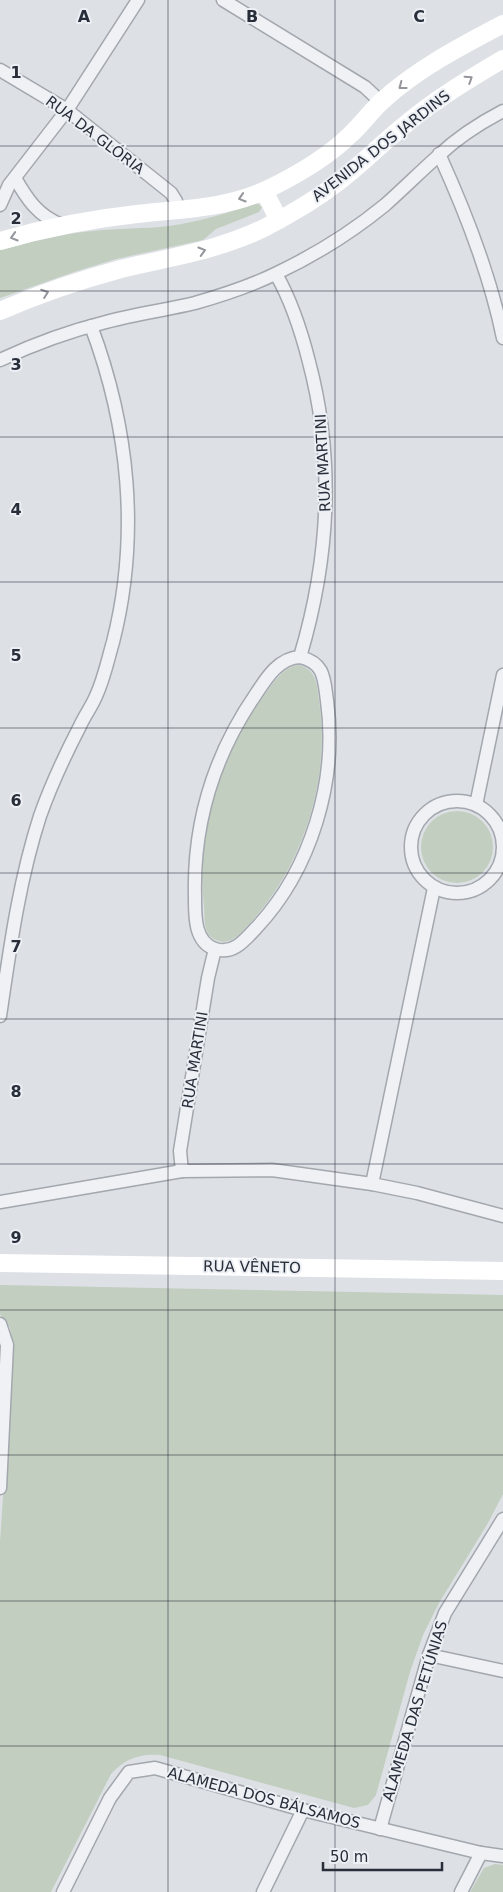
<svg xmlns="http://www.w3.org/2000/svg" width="503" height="1892" font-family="'DejaVu Sans',sans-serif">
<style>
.green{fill:#c2cebf}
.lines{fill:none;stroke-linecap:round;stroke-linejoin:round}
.street-casing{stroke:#a3a7ae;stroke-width:15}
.street{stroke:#eff1f4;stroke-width:12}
.secondary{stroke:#fff;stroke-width:18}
.oneway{stroke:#94969c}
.grid{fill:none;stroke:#282e3a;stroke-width:1;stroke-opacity:0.55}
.labels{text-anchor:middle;stroke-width:4;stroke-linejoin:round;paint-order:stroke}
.street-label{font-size:15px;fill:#282e3a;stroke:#eceff3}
.grid-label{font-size:16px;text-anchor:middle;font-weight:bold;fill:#282e3a;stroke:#eceff3;stroke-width:4;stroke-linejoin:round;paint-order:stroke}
</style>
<rect width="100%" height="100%" fill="#dde0e5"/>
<g class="green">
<path d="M257,203L262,207L259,212L216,229L203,240L116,259L74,272L0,298V250C31,242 61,234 93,231C118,228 144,229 169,226C200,222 228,213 257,203Z"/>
<path d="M299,665C317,670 317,685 319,701C331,778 303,866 250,923C241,932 231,947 216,940C203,935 205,919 204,907C196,833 220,760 261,700C271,686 282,667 299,665Z"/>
<circle cx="457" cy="847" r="36"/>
<path d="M0,1285L503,1295V1494L488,1523L439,1603L423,1635L410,1672L376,1795L368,1805L354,1808L160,1755C140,1753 124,1759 111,1774L51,1892H0V1542L13,1347L10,1328L0,1314Z"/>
<polygon points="495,1864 503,1865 503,1892 470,1892 484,1868"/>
</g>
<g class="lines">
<defs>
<g id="street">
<polyline points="223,0 365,87 381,102"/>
<polyline points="0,70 67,110 171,193 176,201 177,210"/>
<path d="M439,154C466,213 490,274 503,338"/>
<path d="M15,178C27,199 38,216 62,225"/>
<polyline points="0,205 9,185 67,110 138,0"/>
<path d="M276,274C292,302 301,330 309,362C335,460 329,560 300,657"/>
<path d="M0,360C34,344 70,331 106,322C136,314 166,310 195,303C223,295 251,286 277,273C315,255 352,232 385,205C403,189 420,172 438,156C457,138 480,123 503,111"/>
<path d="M300,657C325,663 324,679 327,701C338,780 311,870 256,928C245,940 233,955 215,949C194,942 195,915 195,897C193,823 214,755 256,694C267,677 279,658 300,657Z"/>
<circle cx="457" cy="847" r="46"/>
<polyline points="476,805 503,675"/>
<path d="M0,1016C10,948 19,881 40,816C51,785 65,755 80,726C85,715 92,706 96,696C104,679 108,659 113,642C140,536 129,427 91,326"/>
<polyline points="182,1171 180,1151 208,978 215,949"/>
<polyline points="372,1184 434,888"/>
<polyline points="0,1202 182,1171 272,1170 372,1184 417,1193 503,1216"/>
<polyline points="0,1324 7,1345 0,1488"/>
<polyline points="429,1655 503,1671"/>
<polyline points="380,1829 429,1655 445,1613 503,1519"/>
<polyline points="63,1892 110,1798 129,1772 155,1768 303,1810 481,1853 503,1856"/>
<polyline points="263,1892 303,1810"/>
<polyline points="461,1892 481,1853"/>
</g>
</defs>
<use href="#street" class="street-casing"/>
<use href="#street" class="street"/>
<g class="secondary">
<polyline points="264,191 279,220"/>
<path d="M0,241C45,228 90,219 137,214C180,209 225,209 266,190C297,175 327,158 351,134C362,124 371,111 382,101C417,69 461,46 503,24"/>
<path d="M0,311C39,294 80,280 121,269C171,257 220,250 266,227C291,214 315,200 337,183C361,165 382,143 406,124C436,99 469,79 503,59"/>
<polyline points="0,1263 503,1271"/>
</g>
</g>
<defs><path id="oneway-chevron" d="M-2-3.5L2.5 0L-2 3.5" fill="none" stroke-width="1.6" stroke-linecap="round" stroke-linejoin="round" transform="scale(1.25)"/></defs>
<g class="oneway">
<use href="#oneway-chevron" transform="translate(469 79) rotate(-33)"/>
<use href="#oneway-chevron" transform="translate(402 86) rotate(143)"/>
<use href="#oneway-chevron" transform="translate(242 198) rotate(163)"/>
<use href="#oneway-chevron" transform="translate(14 237) rotate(163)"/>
<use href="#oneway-chevron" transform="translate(202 251) rotate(-16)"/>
<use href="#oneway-chevron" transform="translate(45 293) rotate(-20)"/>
</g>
<path class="grid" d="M168,0V1892M335,0V1892M0,146H503M0,291H503M0,437H503M0,582H503M0,728H503M0,873H503M0,1019H503M0,1164H503M0,1310H503M0,1455H503M0,1601H503M0,1746H503"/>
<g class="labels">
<g class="street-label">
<text transform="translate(95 135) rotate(37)" y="5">RUA DA GLÓRIA</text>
<text transform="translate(381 146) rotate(-38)" y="5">AVENIDA DOS JARDINS</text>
<text transform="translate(323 463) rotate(-93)" y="5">RUA MARTINI</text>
<text transform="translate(195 1060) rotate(-81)" y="5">RUA MARTINI</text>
<text transform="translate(252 1267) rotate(1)" y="5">RUA VÊNETO</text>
<text transform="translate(415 1711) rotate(-73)" y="5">ALAMEDA DAS PETÚNIAS</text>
<text transform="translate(264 1798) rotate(15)" y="5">ALAMEDA DOS BÁLSAMOS</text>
</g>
</g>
<g class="grid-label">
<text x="84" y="22">A</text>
<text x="252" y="22">B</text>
<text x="419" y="22">C</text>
<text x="16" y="78">1</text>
<text x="16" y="224">2</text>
<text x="16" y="370">3</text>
<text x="16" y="515">4</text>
<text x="16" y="661">5</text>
<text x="16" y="806">6</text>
<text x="16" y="952">7</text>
<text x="16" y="1097">8</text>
<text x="16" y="1243">9</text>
</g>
<path d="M323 1862v8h119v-8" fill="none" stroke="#282e3a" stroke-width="2.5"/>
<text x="330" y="1862" font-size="15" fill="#282e3a" stroke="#eceff3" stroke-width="4" paint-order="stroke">50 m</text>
</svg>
